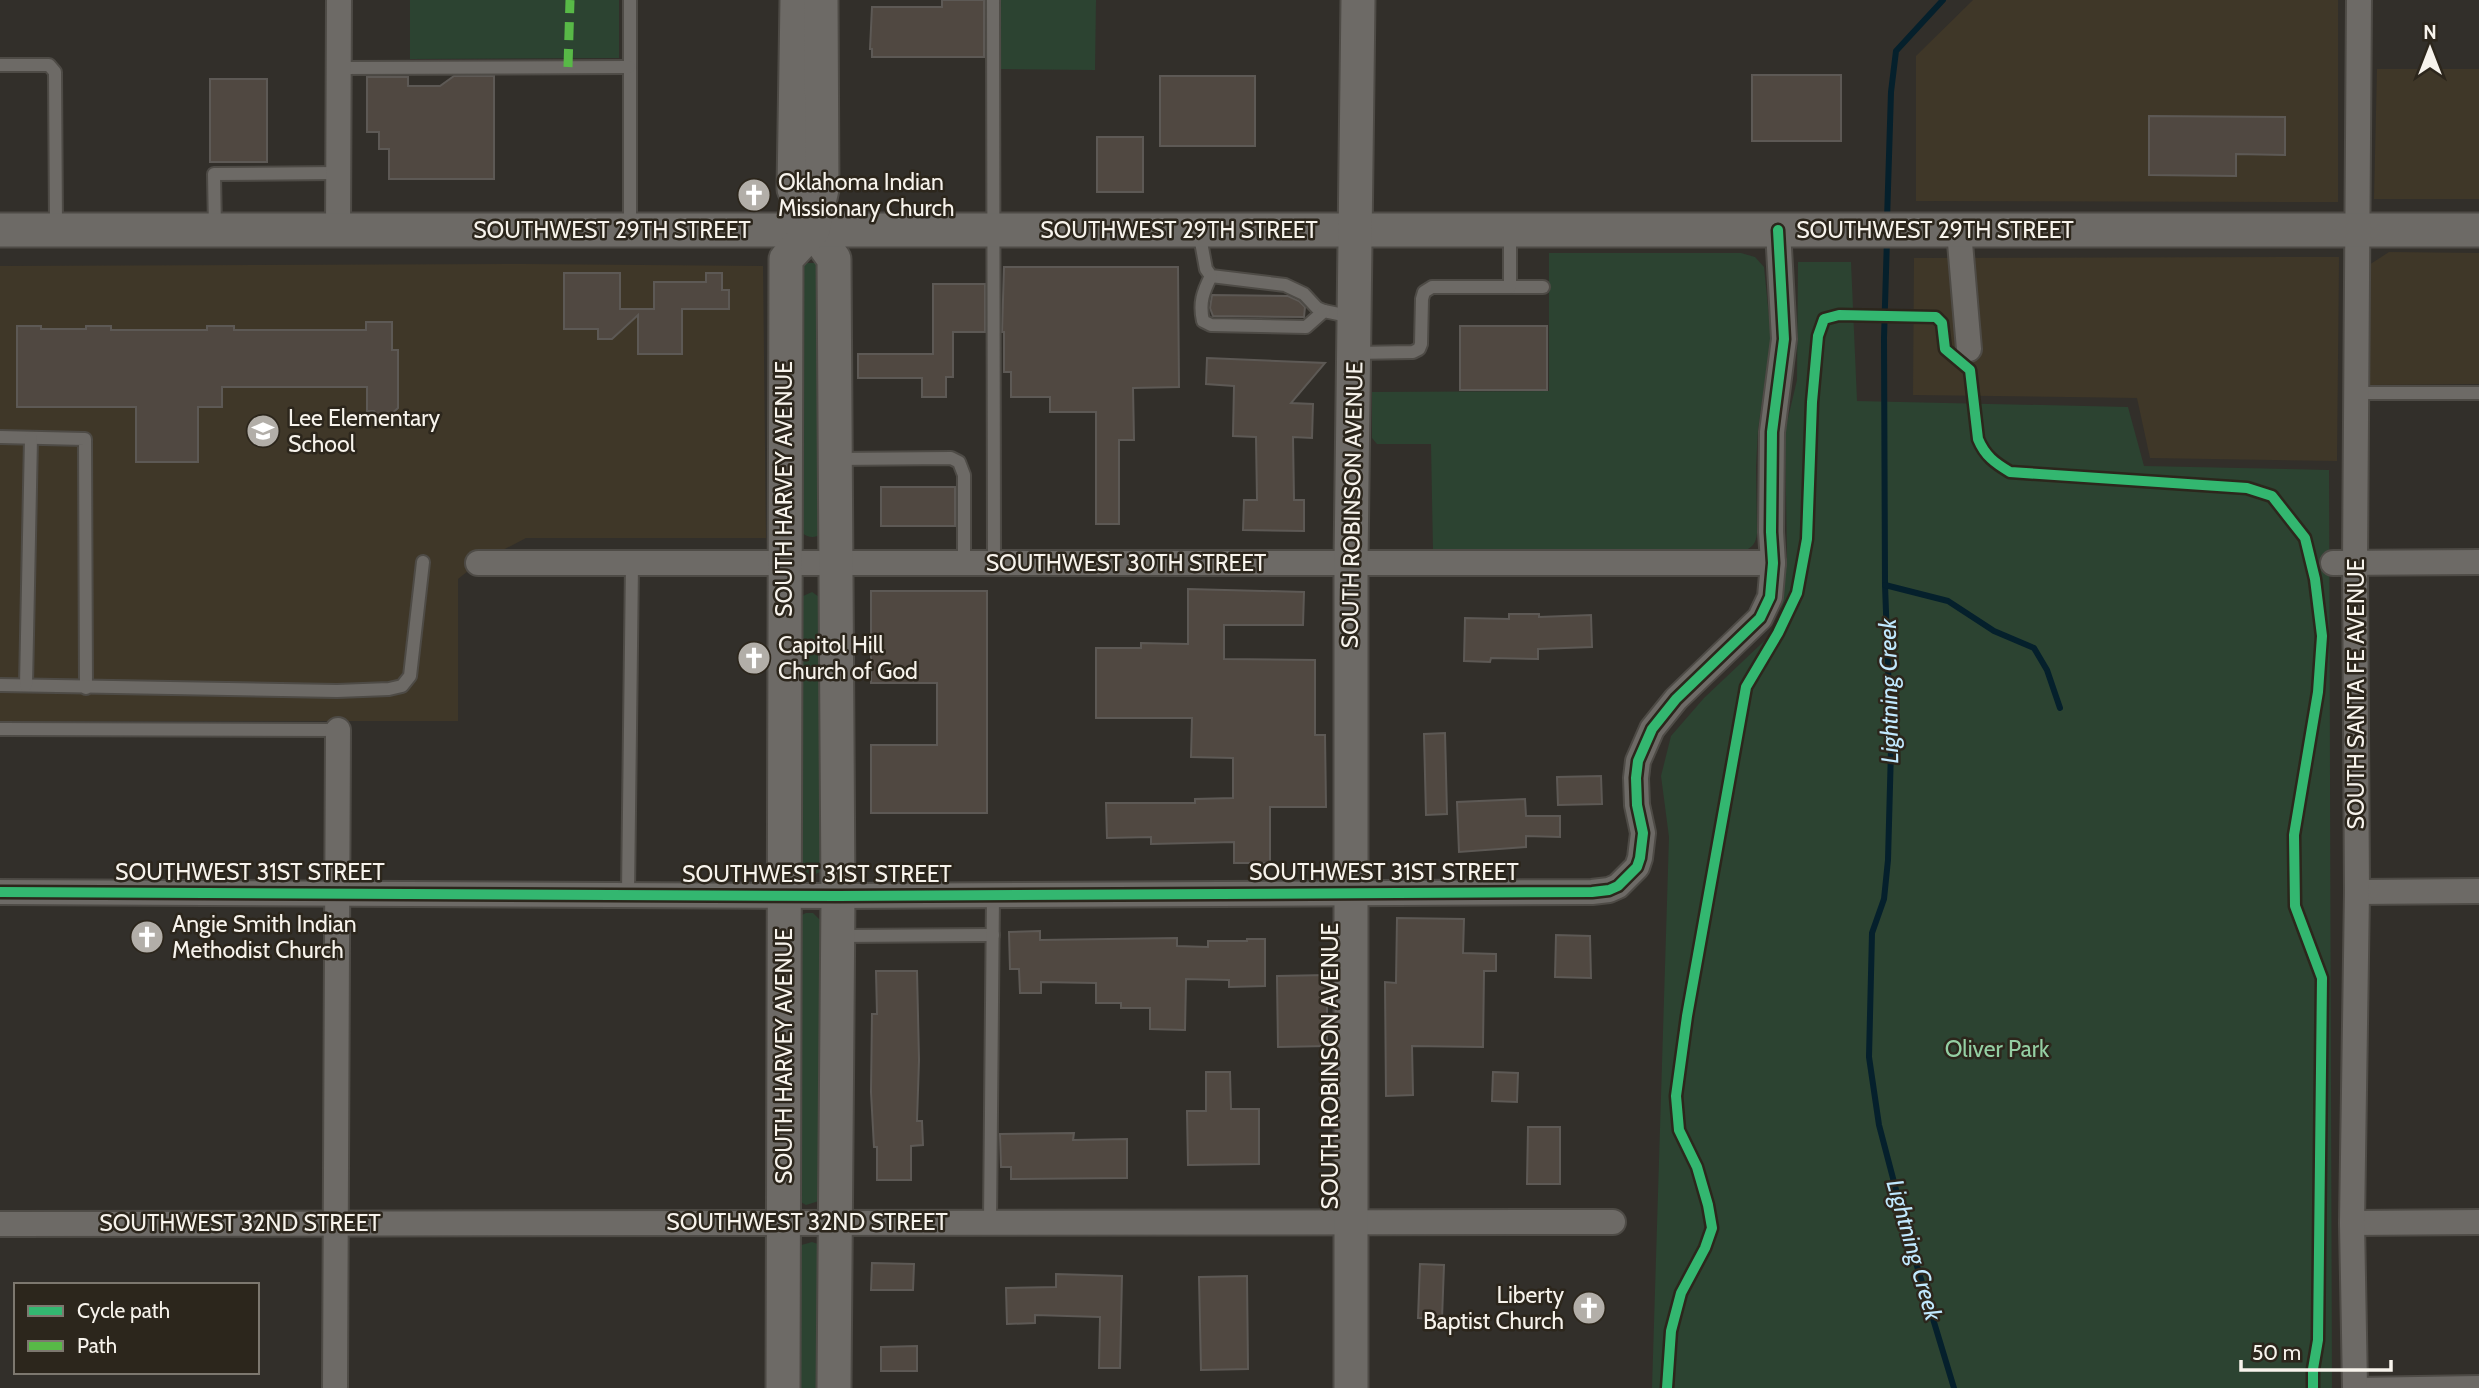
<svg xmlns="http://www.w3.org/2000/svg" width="2479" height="1388" font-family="Cabin,sans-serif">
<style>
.built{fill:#3f3728}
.green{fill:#2c4331}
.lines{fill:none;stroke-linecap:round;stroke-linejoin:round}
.stream{stroke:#05202c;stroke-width:6}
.building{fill:#504841;stroke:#5d5955;stroke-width:2}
.lane-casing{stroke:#4e4b46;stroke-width:16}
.street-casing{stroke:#4e4b46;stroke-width:28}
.secondary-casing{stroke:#4e4b46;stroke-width:37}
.lane{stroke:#6d6a66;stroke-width:12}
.street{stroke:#6d6a66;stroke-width:24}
.secondary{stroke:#6d6a66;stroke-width:33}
.quiet{stroke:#58b947;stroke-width:9;stroke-dasharray:18 9;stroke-linecap:butt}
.cycleway-casing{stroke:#2c261c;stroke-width:15}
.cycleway{stroke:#33b770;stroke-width:10}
.labels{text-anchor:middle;stroke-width:5;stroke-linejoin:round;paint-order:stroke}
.poi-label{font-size:23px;fill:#f7f3ec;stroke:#2c261c;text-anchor:start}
.street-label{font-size:23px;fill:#f7f3ec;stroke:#2c261c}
.park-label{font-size:23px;fill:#94cfa3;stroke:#2c261c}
.water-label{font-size:24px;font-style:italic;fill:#c1e9ff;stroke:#2c261c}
</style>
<rect width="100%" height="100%" fill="#322f2a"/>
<g class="built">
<polygon points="1973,0 2338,0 2338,202 1916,201 1916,56"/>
<polygon points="2377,69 2479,69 2479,199 2374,199"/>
<polygon points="2389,252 2479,253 2479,384 2369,385 2369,265"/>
<polygon points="2339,257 2337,461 2150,458 2137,398 1913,395 1914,258"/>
<polygon points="526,264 763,266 766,538 526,538 478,563 458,579 458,721 0,721 0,266"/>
</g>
<g class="green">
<polygon points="410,0 619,0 619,58 410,59"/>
<polygon points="1000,0 1096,0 1095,70 999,69"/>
<path d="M1549,253H1741L1755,257L1764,267L1770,327V343L1758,430L1756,466L1757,533C1756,543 1753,547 1744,551H1433L1431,444H1377L1372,438V392L1549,391Z"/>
<polygon points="1798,262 1851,262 1857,401 2128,407 2144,466 2329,470 2332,1388 1652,1388 1669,837 1661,776 1671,736 1704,698 1778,628 1787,557 1785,431 1797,380"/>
<path d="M807,263H816L822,268V533C815,539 808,538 801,532V267Z"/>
<polygon points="812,592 822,599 822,871 812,876 799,867 801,597"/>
<polygon points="806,913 813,913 823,923 819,1201 806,1205 799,1201 800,916"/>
<polygon points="812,1242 818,1244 823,1252 823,1388 795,1388 798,1246"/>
</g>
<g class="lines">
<g class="stream">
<polyline points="1887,220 1891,92 1896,51 1943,0"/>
<polyline points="1887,238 1884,338 1885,585 1891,749 1888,860 1884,899 1872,933 1869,1057 1879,1125 1910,1243 1954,1388"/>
<polyline points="1885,585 1948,601 1994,631 2034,648 2047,670 2060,708"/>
</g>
</g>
<g class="building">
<polygon points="942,0 984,0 984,57 872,57 872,49 870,49 872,7 942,7"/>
<rect x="1752" y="75" width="89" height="66"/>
<polygon points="454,76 494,76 494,179 389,179 389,149 379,149 379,132 367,132 367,77 408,77 408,86 440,86"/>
<rect x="1160" y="76" width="95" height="70"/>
<rect x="210" y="79" width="57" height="83"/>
<polygon points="2149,116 2285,117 2285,155 2236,154 2236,176 2149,175"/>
<rect x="1097" y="137" width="46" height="55"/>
<polygon points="1004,267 1178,267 1179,387 1133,388 1134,440 1119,440 1119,524 1096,524 1096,412 1050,412 1050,397 1011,397 1011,372 1004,372 1004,332 1002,332"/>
<polygon points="564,273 620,273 620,309 654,309 654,282 706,282 706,273 722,273 722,290 729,290 729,309 682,309 682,354 638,354 638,315 612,339 598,339 598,329 564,329"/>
<polygon points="933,284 985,284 985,332 953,332 953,377 946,377 946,397 922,397 922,378 858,378 858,354 933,354"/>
<polygon points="1212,295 1288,296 1299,301 1305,307 1304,317 1213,316 1210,308"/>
<polygon points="366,322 392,322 392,350 398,350 398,408 388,417 378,417 374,411 367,411 367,387 222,387 222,407 198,407 198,462 136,462 136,407 17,407 17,326 41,326 41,329 86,329 86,326 111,326 111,330 207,330 207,326 234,326 234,330 366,330"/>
<rect x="1460" y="326" width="87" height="64"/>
<polygon points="1207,358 1325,363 1291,403 1313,404 1312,438 1293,437 1294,500 1304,500 1304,531 1243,530 1244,500 1257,500 1256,437 1233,436 1234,386 1206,384"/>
<rect x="881" y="487" width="74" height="39"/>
<polygon points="1188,589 1304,592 1303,625 1224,625 1224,659 1315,660 1315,735 1325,735 1326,807 1270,807 1270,863 1234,863 1234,842 1151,844 1151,837 1107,838 1106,803 1195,803 1195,799 1233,798 1233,758 1191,757 1192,718 1096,718 1096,648 1141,648 1141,643 1188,644"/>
<polygon points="871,591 987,591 987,813 871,813 871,745 937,745 937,683 871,683"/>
<polygon points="1509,614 1539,614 1539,617 1591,615 1592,647 1538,649 1538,659 1491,658 1490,662 1464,661 1465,618 1509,619"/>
<polygon points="1445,733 1447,814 1426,815 1424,734"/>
<polygon points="1601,776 1602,804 1558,805 1557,777"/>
<polygon points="1525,799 1526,816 1560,816 1560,837 1526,836 1526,847 1459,852 1457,802"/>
<polygon points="1397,918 1464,919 1463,953 1496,954 1496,971 1484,971 1483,1047 1412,1046 1413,1095 1386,1096 1385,982 1396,983"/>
<polygon points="1040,931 1040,940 1177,938 1177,946 1208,947 1208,941 1247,941 1247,939 1265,939 1265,986 1229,987 1229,980 1186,979 1185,1030 1150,1029 1150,1008 1121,1008 1121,1003 1096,1003 1096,983 1041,982 1041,993 1020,993 1019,969 1010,969 1009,932"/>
<polygon points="1556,935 1590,936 1591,978 1555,977"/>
<polygon points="876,971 917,971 919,1060 917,1121 922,1121 923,1145 911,1146 911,1180 877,1180 877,1147 874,1147 871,1092 872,1014 877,1014"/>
<polygon points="1327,975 1327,1046 1278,1047 1277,976"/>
<polygon points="1206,1072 1230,1072 1231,1109 1259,1109 1259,1164 1188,1165 1187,1111 1206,1111"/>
<polygon points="1493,1072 1518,1073 1517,1102 1492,1101"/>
<polygon points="1528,1127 1560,1127 1560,1184 1527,1184"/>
<polygon points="1074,1133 1073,1140 1127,1139 1127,1178 1011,1179 1011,1167 1001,1167 1000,1134"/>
<polygon points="872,1263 914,1264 913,1290 871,1290"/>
<polygon points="1420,1264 1444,1265 1442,1319 1418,1318"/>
<polygon points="1056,1274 1122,1276 1120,1368 1099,1368 1100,1317 1035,1315 1035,1323 1007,1324 1006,1288 1056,1287"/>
<polygon points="1247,1276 1248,1369 1201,1370 1199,1277"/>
<polygon points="917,1346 917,1371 881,1371 881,1347"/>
</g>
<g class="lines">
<defs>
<g id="lane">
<polyline points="630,0 630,227"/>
<polyline points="993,0 994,563"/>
<polyline points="0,65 49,65 55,72 56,227"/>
<polyline points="340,68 629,67"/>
<polyline points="215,230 214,174 338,173"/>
<polyline points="1199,231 1206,269 1211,276 1285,285 1304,294 1317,308 1324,311 1353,317"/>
<path d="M1211,276C1203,292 1199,303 1203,321L1211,325L1306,327L1324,311"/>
<polyline points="1510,287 1543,287"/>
<polyline points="1354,353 1413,352 1419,349 1421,344 1422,299 1424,292 1432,287 1510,287 1510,230"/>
<polyline points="2358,393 2479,393"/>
<polyline points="0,437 85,439 86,688"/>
<polyline points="835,459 951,458 959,462 964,475 964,564"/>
<polyline points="0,685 337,691 389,689 402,686 410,676 423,562"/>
<polyline points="26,685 31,438"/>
<polyline points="0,729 338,730"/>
<polyline points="628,894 632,564"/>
<polyline points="838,936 993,935"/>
<polyline points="990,1221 993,895"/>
<polyline points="2355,1384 2479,1382"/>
</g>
<g id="street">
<polyline points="338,231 339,0"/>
<polyline points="1959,231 1969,349"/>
<polyline points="478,563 1773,563"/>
<polyline points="2333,563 2479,562"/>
<polyline points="0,892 838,896 1592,892 1609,890 1618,886 1637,867 1640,858 1643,833 1637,805 1636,778 1638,761 1652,729 1676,699 1760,618 1770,597 1773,563 1771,532 1772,432 1784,339 1778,230"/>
<polyline points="2357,892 2479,891"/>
<polyline points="2352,1223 2479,1222"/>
<polyline points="0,1224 1613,1222"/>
<polyline points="335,1388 338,730"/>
<polyline points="2355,1388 2352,1223 2357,892 2355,563 2359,0"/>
</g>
<g id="secondary">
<polyline points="797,0 794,189 813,230 834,259 838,896 834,1388"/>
<polyline points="0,230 2479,230"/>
<polyline points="783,1388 786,259 813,230 822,189 821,0"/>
<polyline points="1351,1388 1351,562 1358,0"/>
</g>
</defs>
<use href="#lane" class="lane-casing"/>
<use href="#street" class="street-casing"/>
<use href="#secondary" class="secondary-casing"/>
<use href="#lane" class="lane"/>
<use href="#street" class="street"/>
<use href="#secondary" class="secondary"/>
<polyline class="quiet" points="568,67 570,0"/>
<defs>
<g id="cycleway">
<polyline points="0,892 838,896 1592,892 1609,890 1618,886 1637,867 1640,858 1643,833 1637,805 1636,778 1638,761 1652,729 1676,699 1760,618 1770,597 1773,563 1771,532 1772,432 1784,339 1778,230"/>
<path d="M1667,1388L1671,1331L1681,1293L1705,1248L1712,1228L1708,1205L1697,1167L1679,1130L1676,1096L1687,1016L1746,687L1778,633L1797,593L1807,539L1812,402L1818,336L1824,319L1839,315L1936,317L1942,323L1945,349L1970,370L1978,439C1985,456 1995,463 2010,472L2247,488L2272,496L2305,538L2315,579L2322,636L2318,692L2294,835L2295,906L2322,978L2318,1340L2313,1369V1388"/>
</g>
</defs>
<use href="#cycleway" class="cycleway-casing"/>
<use href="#cycleway" class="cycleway"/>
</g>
<defs>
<symbol id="church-disc" viewBox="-11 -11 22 22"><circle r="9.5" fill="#b2aea8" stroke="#2c261c"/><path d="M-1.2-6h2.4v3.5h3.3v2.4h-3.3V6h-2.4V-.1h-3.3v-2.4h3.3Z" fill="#fff"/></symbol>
<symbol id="school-disc" viewBox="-11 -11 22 22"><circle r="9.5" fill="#b2aea8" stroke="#2c261c"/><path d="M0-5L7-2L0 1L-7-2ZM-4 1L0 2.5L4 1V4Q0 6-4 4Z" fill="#fff"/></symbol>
</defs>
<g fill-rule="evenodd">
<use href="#church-disc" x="735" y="176" width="38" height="38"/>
<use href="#school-disc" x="244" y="412" width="38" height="38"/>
<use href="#church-disc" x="735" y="639" width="38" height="38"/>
<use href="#church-disc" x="128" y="918" width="38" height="38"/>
<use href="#church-disc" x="1570" y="1289" width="38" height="38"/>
</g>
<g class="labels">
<g class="poi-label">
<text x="778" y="190">Oklahoma Indian<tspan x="778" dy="26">Missionary Church</tspan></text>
<text x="288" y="426">Lee Elementary<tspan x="288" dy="26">School</tspan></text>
<text x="778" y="653">Capitol Hill<tspan x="778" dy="26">Church of God</tspan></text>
<text x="172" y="932">Angie Smith Indian<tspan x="172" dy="26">Methodist Church</tspan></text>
<text x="1564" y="1303" text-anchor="end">Liberty<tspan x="1564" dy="26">Baptist Church</tspan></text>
</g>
<g class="street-label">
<text x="612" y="238">SOUTHWEST 29TH STREET</text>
<text x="1179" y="238">SOUTHWEST 29TH STREET</text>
<text x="1935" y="238">SOUTHWEST 29TH STREET</text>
<text transform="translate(784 489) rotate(-90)" y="8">SOUTH HARVEY AVENUE</text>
<text transform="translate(1352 505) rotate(-89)" y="8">SOUTH ROBINSON AVENUE</text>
<text x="1126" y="571">SOUTHWEST 30TH STREET</text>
<text transform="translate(2356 694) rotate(-90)" y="8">SOUTH SANTA FE AVENUE</text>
<text x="250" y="880">SOUTHWEST 31ST STREET</text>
<text x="1384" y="880">SOUTHWEST 31ST STREET</text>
<text x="817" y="882">SOUTHWEST 31ST STREET</text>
<text transform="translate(784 1056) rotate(-90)" y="8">SOUTH HARVEY AVENUE</text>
<text transform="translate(1330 1066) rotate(-90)" y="8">SOUTH ROBINSON AVENUE</text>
<text x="807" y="1230">SOUTHWEST 32ND STREET</text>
<text x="240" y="1231">SOUTHWEST 32ND STREET</text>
</g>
<g class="park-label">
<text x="1997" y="1057">Oliver Park</text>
</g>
<g class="water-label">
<text transform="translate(1889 691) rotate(-91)" y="8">Lightning Creek</text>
<text transform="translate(1914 1250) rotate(74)" y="8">Lightning Creek</text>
</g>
</g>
<rect x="14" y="1283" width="245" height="91" fill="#2c261c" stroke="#7d786f" stroke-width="2"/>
<rect x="28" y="1306" width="35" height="10" fill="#33b770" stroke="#7d786f" stroke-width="2"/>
<text x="77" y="1318" font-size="21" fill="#f7f3ec">Cycle path</text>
<rect x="28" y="1341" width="35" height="10" fill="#58b947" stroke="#7d786f" stroke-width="2"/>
<text x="77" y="1353" font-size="21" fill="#f7f3ec">Path</text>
<g transform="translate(2430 49)" stroke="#2c261c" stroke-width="5" paint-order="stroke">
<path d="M0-5L12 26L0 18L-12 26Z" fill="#f7f3ec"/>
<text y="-10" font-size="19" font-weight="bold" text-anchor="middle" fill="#f7f3ec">N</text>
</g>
<path d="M2241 1360v10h150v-10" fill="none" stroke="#f7f3ec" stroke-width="3.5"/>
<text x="2252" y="1360" font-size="21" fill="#f7f3ec" stroke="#2c261c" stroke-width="5" paint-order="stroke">50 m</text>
</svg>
